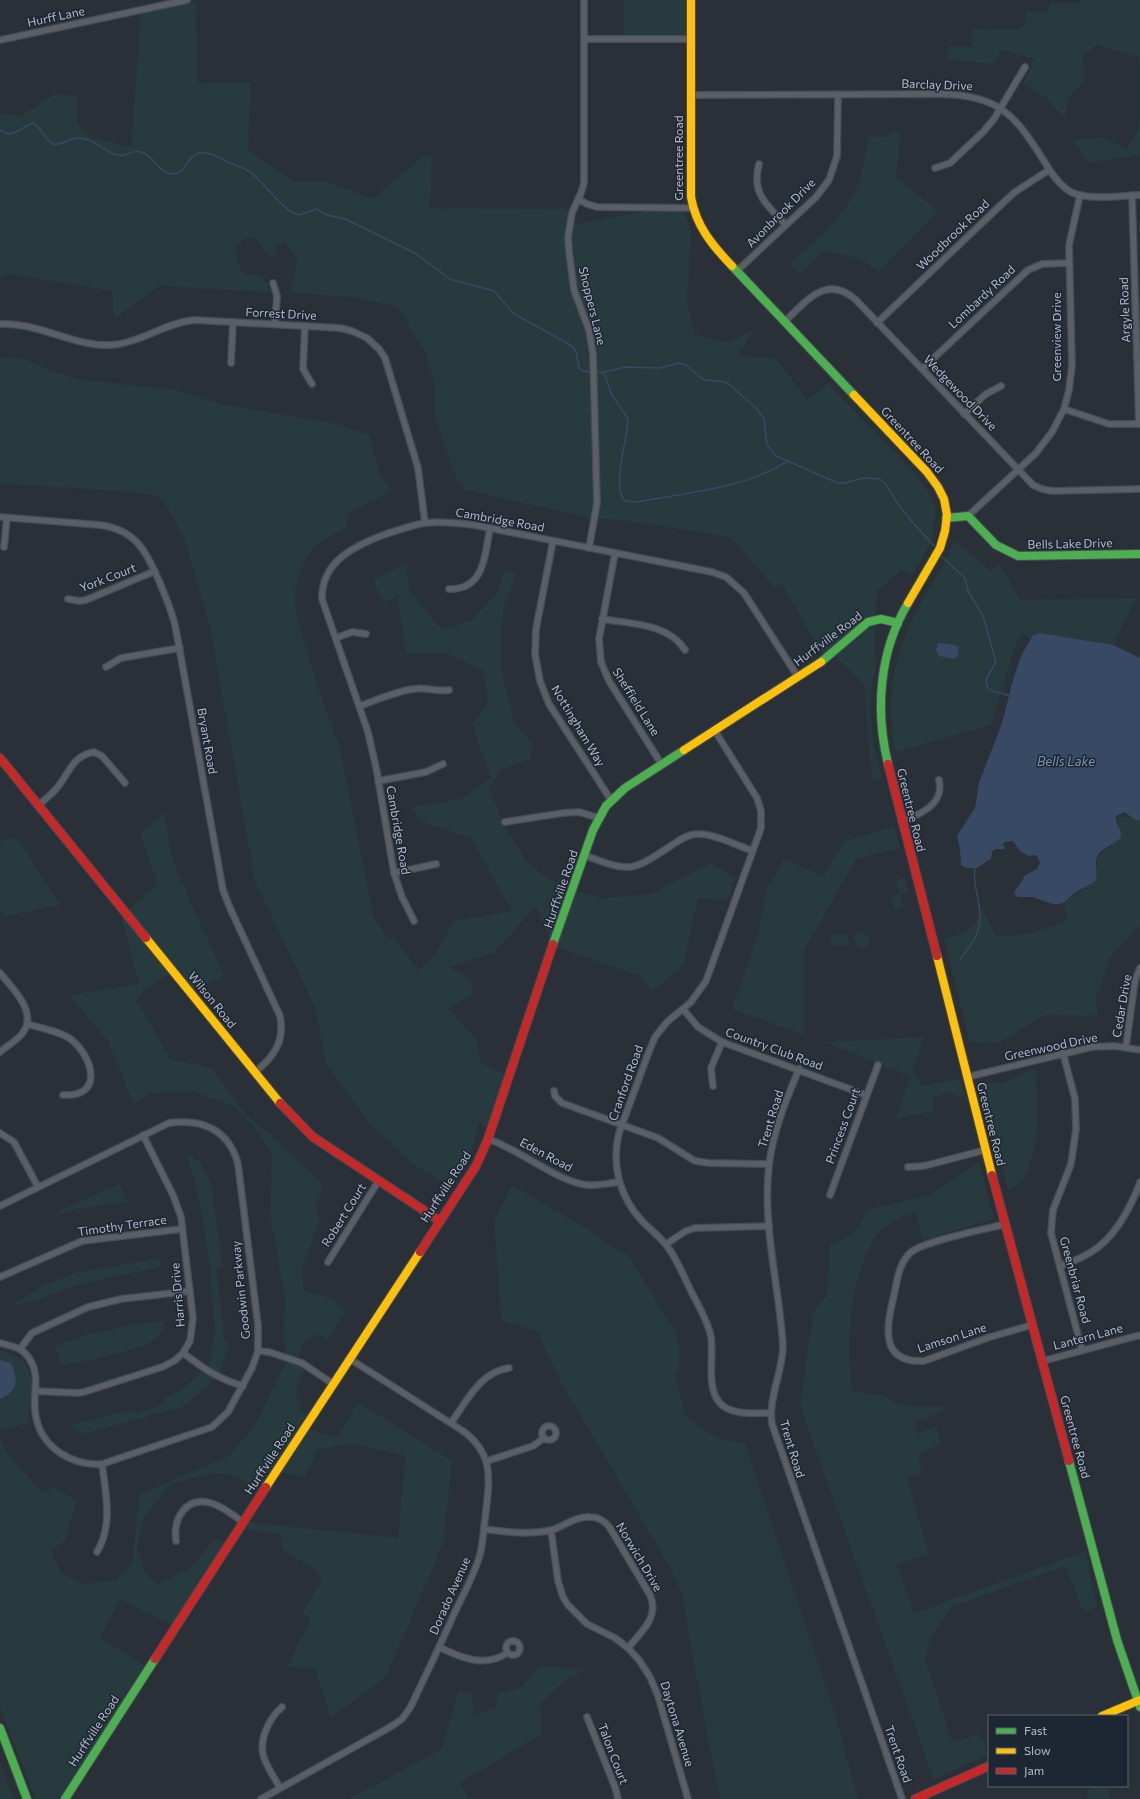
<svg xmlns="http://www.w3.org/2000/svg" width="1140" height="1799" font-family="Commissioner,sans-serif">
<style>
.green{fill:#273a3e}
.water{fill:#384963}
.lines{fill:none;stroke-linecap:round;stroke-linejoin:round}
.stream{stroke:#384963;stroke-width:1.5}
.street-casing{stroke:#484c53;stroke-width:8}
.fast-casing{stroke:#484c53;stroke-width:10}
.slow-casing{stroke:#484c53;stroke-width:10}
.jam-casing{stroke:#484c53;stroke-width:10}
.street{stroke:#5a5e66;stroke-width:5.5}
.fast{stroke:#4caf50;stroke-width:8}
.slow{stroke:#ffc107;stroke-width:8}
.jam{stroke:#c62828;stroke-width:8}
.labels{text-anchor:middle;stroke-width:3;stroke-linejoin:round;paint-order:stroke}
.street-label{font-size:12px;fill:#b4bcc9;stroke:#1d2633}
.water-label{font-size:13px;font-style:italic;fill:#7c92b1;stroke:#1d2633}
</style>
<rect width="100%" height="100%" fill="#2a3038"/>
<g class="green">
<polygon points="163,0 189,0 196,4 198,83 251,82 248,150 294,182 328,182 373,199 423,156 432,157 430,208 566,209 576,224 652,210 684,212 691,231 687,303 695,334 730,343 756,327 738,355 777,359 807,400 828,383 918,477 930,495 936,510 932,540 912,576 902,570 877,591 874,656 877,658 870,699 873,742 882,778 872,781 864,684 833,654 825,660 782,584 775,588 730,537 621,520 590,518 466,490 457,481 434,415 435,385 425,353 398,307 352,297 290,293 298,260 284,241 276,245 275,257 267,255 257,239 246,238 236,246 237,263 244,274 261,276 268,284 270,292 159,286 114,319 112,291 9,274 0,278 0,113 21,116 55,94 77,96 77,123 90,137 131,147 141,11 163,7"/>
<rect x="624" y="0" width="67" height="39"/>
<polygon points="1081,0 1140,0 1140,155 1087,163 1073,140 1103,137 1127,149 1139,127 1139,57 1096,45 1083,56 1084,83 1067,99 1065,119 1047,98 1023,84 1034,59 1001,50 994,64 948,60 949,46 972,47 972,29 1017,30 1025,25 1026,11 1049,12 1050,3 1080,3"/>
<path d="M892,132H901L896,177L938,211L879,272C861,258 845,253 823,252L799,274L790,264C812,243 846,216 857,187C863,171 865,153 869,136L887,137Z"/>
<path d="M7,357L21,358L63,375L82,380L173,389L221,404L338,424L369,435L380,474L391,491L346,515L349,525L314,546L303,565L295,588L296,614L319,691L339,745L373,915L388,939L394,937L418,970L432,959L454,921L512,911L471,838L420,821L412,807L461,799L491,778L472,725L488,702L483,670L446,653L406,654L397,596L383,603L373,580L405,564L410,591L442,630L472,620L496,594L505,570L516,574L503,609L501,668L515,725L533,743L530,759L502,769L489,787L502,822L527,862L544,876L574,890L602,898L651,894L711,863L735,877L728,901L698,898L683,965L652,992L640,976L553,946L536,906L494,953L449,967L470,979L474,994L448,1009L476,1039L481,1064L511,1076L491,1131L478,1122C477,1147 463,1166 450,1186L413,1164L369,1123L325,1062L316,1009L255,882L210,626L184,537L167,507L158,496L121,491L0,484V359Z"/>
<path d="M957,542L991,571L1000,564L1020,600L1136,598L1113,645L1041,633L1031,639L1022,633L1014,649L991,725L896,752C882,697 897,645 924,597C933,580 948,562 953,543Z"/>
<polygon points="164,812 171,852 176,869 224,976 195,990 170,975 144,989 136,1002 145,1014 170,1059 212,1068 246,1115 266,1130 323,1185 316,1206 320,1220 302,1268 304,1291 333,1299 345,1312 328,1340 316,1334 304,1342 296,1361 305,1365 296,1393 302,1412 314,1418 308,1428 337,1438 358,1402 452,1461 444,1541 386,1677 331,1717 315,1669 288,1666 299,1641 310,1623 308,1616 302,1612 322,1581 317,1571 282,1549 281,1535 241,1529 246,1522 398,1538 405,1456 353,1444 318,1449 305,1476 279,1472 265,1493 232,1475 212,1473 171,1484 144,1518 137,1550 146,1574 157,1585 191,1568 215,1538 231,1544 175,1627 120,1599 100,1638 149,1668 65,1799 36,1799 0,1708 0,1439 7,1453 42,1492 54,1487 77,1501 65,1541 51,1549 61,1573 84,1584 116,1580 132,1564 139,1495 230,1455 254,1427 287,1360 283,1326 286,1305 270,1214 272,1154 257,1131 235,1107 192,1091 150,1093 134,1104 108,1041 69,995 139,984 121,916 158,884 140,834"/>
<path d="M1116,816L1140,818V924L1110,958L1096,998L1098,1016L1044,1015L999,1043L970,1042L944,938C969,933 971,931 982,908L996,936C1017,937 1049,930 1067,919L1064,903L1096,880L1098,857L1121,837Z"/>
<polygon points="894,827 900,848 856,859 804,951 804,1035 732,1009 758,934 767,888 784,859 824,876 844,841"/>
<polygon points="17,837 60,905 6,916 0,909 0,841"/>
<polygon points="905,878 908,893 900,895 903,908 895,910 891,896 900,894 896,880"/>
<path d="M857,932L869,936L870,943L864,948H860C857,947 854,939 853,936Z"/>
<rect x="831" y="935" width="17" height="10"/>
<polygon points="924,1037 913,1069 922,1086 959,1079 966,1097 957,1096 948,1092 934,1097 934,1111 896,1119 910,1076 824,1042"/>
<polygon points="1036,1068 1038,1125 1033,1154 1029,1168 1023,1181 1008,1191 981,1084 1002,1083"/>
<polygon points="187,1154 200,1162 211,1184 223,1266 216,1269 223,1321 223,1337 229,1343 221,1369 208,1386 183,1407 82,1434 70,1425 134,1409 136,1414 163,1404 164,1398 184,1388 210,1363 215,1331 210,1269 201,1208"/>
<path d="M979,1162L994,1219L923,1240L916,1212C900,1217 884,1225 873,1239C871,1243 869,1249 867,1253C848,1296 847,1345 852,1391L885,1396L897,1404L921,1407H945L943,1411L914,1423L917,1434L936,1426L941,1444L918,1454L922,1473L907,1478L929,1554L897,1565L914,1613L1086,1551L1088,1567L1097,1606L1084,1613L1065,1566L952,1607L931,1636L925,1659L952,1742L980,1734L989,1754L934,1780L800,1406L813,1312L827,1296L830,1245C850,1236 859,1233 866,1210L930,1195Z"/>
<polygon points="120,1184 127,1202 76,1209 50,1218 67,1207"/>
<polygon points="512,1185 589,1230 612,1247 628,1255 675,1331 679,1344 679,1372 675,1372 684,1411 687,1417 707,1432 723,1440 745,1443 835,1714 858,1799 721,1799 716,1780 688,1631 683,1596 668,1564 562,1384 537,1331 501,1320 494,1221"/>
<polygon points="159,1258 160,1267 77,1285 36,1301 12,1305 43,1286 75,1273"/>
<path d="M166,1320C164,1325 162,1333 158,1337C146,1350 82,1362 62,1365L54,1347L88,1334L136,1324Z"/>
<path d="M0,1350C42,1361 30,1388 29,1423L0,1430Z"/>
<polygon points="540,1665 584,1670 562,1683 540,1704 542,1734 460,1783 468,1799 349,1799 442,1749 459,1690 471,1692 475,1715 496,1707 498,1693 521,1688"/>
<polygon points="0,1764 14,1799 0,1799"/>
<polygon points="1098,1786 1108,1786 1110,1799 1088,1799 1087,1791"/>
</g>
<g class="water">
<path d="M1040,633L1113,645L1140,658V821L1134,819L1124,812L1116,816C1114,823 1122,829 1121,837C1115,846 1098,847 1096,861C1095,867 1098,873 1096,880L1093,883L1074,893L1065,902L1059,904H1053L1032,897H1018L1014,894C1016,886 1022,884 1024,876L1037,869L1040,862L1036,855L1029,856L1020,851L1013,841L1005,842L1003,844L1005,849H995L992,852L991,859L984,863L977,868H966L961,865L960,849L957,836L975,808L979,783L1002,723L1013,680L1021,656L1033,635Z"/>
<polygon points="938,643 951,644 959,647 958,656 954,659 939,656 936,650"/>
<path d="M0,1360L11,1363C18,1381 19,1390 0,1399Z"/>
</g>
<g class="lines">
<g class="stream">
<path d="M0,130C12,140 21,127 33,123C42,128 47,143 53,144C63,146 70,137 79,138C94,138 104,152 118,155C127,158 132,148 143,153C155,157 159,173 172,174C189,176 186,143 214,155C219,157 224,161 230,163C236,166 244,168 249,171C265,183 276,203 293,213L299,215L316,209L327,215L345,219L415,253L450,279L494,291L513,313L572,346L576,352L579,368L583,371L591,372"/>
<polyline points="595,373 605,372 625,367 660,368 678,363 686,365 700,377 705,380 725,382 730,385 757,409 764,419 767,445 776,456 838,483 844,483 864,478 880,479 888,487 897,503 914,524 934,546"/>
<path d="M604,373L612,395L628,419C628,437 611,488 625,501L637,502C688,492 744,489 788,461"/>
<polyline points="942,557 965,578 968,591 983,616 996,662 986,679 987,687 992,691 1011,696"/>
<path d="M960,959C977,939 984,926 978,899C976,888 973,879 975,868"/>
</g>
<defs>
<g id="street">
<polyline points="584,0 584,183 581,193 572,213 568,237 569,251 574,290 589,330 593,354 597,503 589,548"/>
<polyline points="584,39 691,39"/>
<polyline points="0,40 187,0"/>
<path d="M691,95L941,94C999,95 1015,115 1044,161C1051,173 1060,187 1073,193C1090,200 1121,196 1140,195"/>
<path d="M759,164C751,194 767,205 786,225"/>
<polyline points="935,168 950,163 983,132 994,119 1025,67"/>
<polyline points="1132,195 1139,424"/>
<polyline points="578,199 587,204 597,207 692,208"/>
<polyline points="737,271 816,197 829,180 837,156 838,95"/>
<polyline points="273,283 277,296 275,324"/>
<path d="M784,322C806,302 826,273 856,300L1033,485L1042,489L1052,491L1140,489"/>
<polyline points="877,323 1005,201 1015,192 1049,170"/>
<path d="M0,324C38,322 74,347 111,345C140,343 165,323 194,320L340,328L352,331L367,338L379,349L385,358L418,468L425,523"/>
<polyline points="305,326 303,369 312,384"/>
<polyline points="231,363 233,322"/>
<polyline points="922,369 1028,270 1042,264 1068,263"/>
<polyline points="1064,409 1109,424 1140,424"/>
<polyline points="964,414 986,394 1001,386"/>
<polyline points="968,516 1036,453 1052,432 1064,409 1069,390 1072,365 1069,245 1080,195"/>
<path d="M0,517L100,525C137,530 146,552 160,583C166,599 173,613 176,630L223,890L230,908L280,1016C285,1041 274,1057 255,1072"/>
<polyline points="553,541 536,629 535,654 540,681 549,704 611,800"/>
<polyline points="4,547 7,518"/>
<polyline points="615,553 599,639 601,662 609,681 662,765"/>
<path d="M449,589C485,590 485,554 490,528"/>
<polyline points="68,599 79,601 86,600 155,571"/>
<path d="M602,619C631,624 668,623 685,650"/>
<polyline points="336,638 352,632 366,634"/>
<polyline points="106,667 121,658 180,648"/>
<path d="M360,706C377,700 396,691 414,689C426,687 437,692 449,690"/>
<path d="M715,731L757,798L761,811V828L706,981L691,1002L667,1022L655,1037L648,1054L619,1133C611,1166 620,1198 643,1222C651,1230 660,1237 667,1246C677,1259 683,1275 690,1289C697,1304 708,1320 711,1337C714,1356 706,1386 719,1402C730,1416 755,1413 771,1413"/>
<polyline points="378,781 426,772 443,764"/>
<path d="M39,805C45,799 52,794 57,788C70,772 72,756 94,752L102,756L125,783"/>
<path d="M901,821C920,815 945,804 939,780"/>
<polyline points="505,822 563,813 579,812 599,818"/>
<path d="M584,855C631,873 631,872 672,845C680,840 688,834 697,834C713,833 738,846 753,851"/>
<polyline points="394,873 436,864"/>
<path d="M414,921L402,897L394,873L377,772L368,732L322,599C321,561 356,545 386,534C399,530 412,525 425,523C441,521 458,523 474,525L712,572L726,577L744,593L798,677"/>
<path d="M0,973C13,989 39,1013 22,1034C16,1041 7,1046 0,1052"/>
<polyline points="683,1009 698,1027 722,1042 866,1095"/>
<path d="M27,1024C40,1028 64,1032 73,1041C94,1060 103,1097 63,1095"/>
<polyline points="1126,1047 1135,980 1140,968"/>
<polyline points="1063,1053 1075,1099 1076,1129 1071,1164 1053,1210 1051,1233 1082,1350"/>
<path d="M799,1069C786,1100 773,1132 769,1165C762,1225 779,1285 783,1345C783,1372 768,1397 772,1424L902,1799"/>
<polyline points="967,1077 1092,1047 1115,1046 1140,1050"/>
<polyline points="713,1086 711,1068 722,1042"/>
<polyline points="554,1091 555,1096 562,1103 658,1138 695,1161 709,1163 769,1164"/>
<polyline points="0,1133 14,1142 38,1187"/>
<path d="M488,1139C519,1149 559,1183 588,1185C598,1186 609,1183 619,1182"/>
<polyline points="908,1167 924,1166 985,1150"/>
<polyline points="830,1195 878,1065"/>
<path d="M0,1206L169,1123C202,1118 229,1130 238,1164L258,1325V1351L252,1368L228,1412L212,1427L102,1464C72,1466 42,1448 36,1417C31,1396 42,1377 29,1358C22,1347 11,1346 0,1343"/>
<path d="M1006,1224C986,1229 923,1241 910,1253C899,1263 897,1281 894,1295C887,1325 878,1363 924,1361L990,1337L1032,1325"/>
<polyline points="666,1244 686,1231 695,1228 769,1226"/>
<polyline points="328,1262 379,1180"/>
<path d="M1060,1266C1093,1255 1109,1243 1126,1213C1131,1203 1137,1193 1140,1182"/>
<polyline points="0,1277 82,1241 182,1229"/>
<polyline points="20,1349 32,1333 88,1307 121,1299 190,1291"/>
<polyline points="258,1351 269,1352 302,1363 333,1384"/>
<path d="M183,1353C203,1368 218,1379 243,1386"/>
<polyline points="1043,1361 1140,1335"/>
<polyline points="36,1391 76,1393 84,1392 162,1367 174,1361 183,1353 190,1341 193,1318 181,1217 173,1195 143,1135"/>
<path d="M451,1423C466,1402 481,1371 509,1368"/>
<circle cx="549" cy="1433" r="7"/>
<polyline points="487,1461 533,1446 544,1438"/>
<path d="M484,1529C506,1532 529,1535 552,1530C564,1526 576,1516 590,1517C598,1517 605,1521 610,1528L650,1595C660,1617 641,1632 628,1648"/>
<polyline points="551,1530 558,1581 563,1597 568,1605 587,1624 615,1638 628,1648 639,1660 650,1677 658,1696 688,1799"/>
<path d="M176,1541C173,1519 185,1496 211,1503C222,1506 233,1515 243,1522"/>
<path d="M97,1552C113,1525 106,1494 102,1464"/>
<circle cx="513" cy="1648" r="7"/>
<path d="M439,1647C461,1658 485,1668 507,1653"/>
<polyline points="587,1717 615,1787 618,1799"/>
<path d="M280,1788C268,1766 256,1755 266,1730C270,1720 274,1714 282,1707"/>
<path d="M261,1799L392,1726L402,1719L410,1708C425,1677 440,1646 454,1614C462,1597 472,1579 478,1561C483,1548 483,1533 485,1519C489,1483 496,1455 463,1431L350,1359"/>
</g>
<g id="fast">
<polyline points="732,266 854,395"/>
<polyline points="946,518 968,516 996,545 1018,556 1140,554"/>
<polyline points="821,662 868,622 881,619 898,623"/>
<path d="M888,764C875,710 879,652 908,603"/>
<polyline points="553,944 593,830 606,806 625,788 684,750"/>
<polyline points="1069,1461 1117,1640 1140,1707"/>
<polyline points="0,1728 27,1799"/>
<polyline points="65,1799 155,1659"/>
</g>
<g id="slow">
<path d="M691,0V197C696,226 712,245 732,266"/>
<polyline points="854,395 927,472 938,487 944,499 947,515 945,531 940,548 908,603"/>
<polyline points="684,750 821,662"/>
<polyline points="146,938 280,1103"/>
<polyline points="937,956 992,1175"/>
<polyline points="266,1487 420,1252"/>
<polyline points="1102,1716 1140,1700"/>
</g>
<g id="jam">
<polyline points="0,758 146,938"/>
<polyline points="888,764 937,956"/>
<polyline points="280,1103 313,1137 440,1221"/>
<polyline points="992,1175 1069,1461"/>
<polyline points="420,1252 476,1166 488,1139 553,944"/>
<polyline points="155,1659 266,1487"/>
<polyline points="915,1799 989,1766"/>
</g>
</defs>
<use href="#street" class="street-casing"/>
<use href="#fast" class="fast-casing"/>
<use href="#slow" class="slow-casing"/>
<use href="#jam" class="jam-casing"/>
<use href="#street" class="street"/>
<use href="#fast" class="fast"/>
<use href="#slow" class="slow"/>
<use href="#jam" class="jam"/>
</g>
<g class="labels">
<g class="street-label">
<text transform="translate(56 17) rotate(-12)" y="4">Hurff Lane</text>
<text transform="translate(937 85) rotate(2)" y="4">Barclay Drive</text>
<text transform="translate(679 158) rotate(-90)" y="4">Greentree Road</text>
<text transform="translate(781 213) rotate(-45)" y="4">Avonbrook Drive</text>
<text transform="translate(953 235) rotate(-44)" y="4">Woodbrook Road</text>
<text transform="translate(982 297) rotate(-43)" y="4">Lombardy Road</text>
<text transform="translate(592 306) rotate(76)" y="4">Shoppers Lane</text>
<text transform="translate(1125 310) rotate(-92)" y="4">Argyle Road</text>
<text transform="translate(281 314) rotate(3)" y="4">Forrest Drive</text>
<text transform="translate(1057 337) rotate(-90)" y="4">Greenview Drive</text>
<text transform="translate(960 393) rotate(46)" y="4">Wedgewood Drive</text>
<text transform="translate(912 440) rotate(47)" y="4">Greentree Road</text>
<text transform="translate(500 520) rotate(10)" y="4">Cambridge Road</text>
<text transform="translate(1070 544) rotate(-1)" y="4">Bells Lake Drive</text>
<text transform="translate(108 578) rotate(-21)" y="4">York Court</text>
<text transform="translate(828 639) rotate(-37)" y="4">Hurffville Road</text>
<text transform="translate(636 702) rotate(58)" y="4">Sheffield Lane</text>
<text transform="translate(578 726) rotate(59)" y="4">Nottingham Way</text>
<text transform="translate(207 741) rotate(80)" y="4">Bryant Road</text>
<text transform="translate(911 810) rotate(76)" y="4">Greentree Road</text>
<text transform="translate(398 830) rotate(80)" y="4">Cambridge Road</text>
<text transform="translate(561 889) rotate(-71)" y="4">Hurffville Road</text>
<text transform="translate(212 1000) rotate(51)" y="4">Wilson Road</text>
<text transform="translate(1122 1006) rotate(-80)" y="4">Cedar Drive</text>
<text transform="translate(1051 1047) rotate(-12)" y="4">Greenwood Drive</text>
<text transform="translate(774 1049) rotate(20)" y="4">Country Club Road</text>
<text transform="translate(626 1083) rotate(-70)" y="4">Cranford Road</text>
<text transform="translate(771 1119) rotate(-73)" y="4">Trent Road</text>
<text transform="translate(991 1124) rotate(76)" y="4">Greentree Road</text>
<text transform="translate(843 1126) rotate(-70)" y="4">Princess Court</text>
<text transform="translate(546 1155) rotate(28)" y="4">Eden Road</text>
<text transform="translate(446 1187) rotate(-57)" y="4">Hurffville Road</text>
<text transform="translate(344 1215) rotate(-58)" y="4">Robert Court</text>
<text transform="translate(122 1226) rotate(-8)" y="4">Timothy Terrace</text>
<text transform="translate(1075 1280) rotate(75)" y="4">Greenbriar Road</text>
<text transform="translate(241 1290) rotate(-96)" y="4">Goodwin Parkway</text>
<text transform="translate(178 1295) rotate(-95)" y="4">Harris Drive</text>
<text transform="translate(1088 1337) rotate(-15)" y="4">Lantern Lane</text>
<text transform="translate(952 1338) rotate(-18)" y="4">Lamson Lane</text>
<text transform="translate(1075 1437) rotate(75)" y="4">Greentree Road</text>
<text transform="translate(792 1449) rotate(73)" y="4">Trent Road</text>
<text transform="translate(270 1459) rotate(-57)" y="4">Hurffville Road</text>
<text transform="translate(639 1557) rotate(59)" y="4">Norwich Drive</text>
<text transform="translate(450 1596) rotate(-66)" y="4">Dorado Avenue</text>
<text transform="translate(677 1724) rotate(73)" y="4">Daytona Avenue</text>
<text transform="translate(94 1731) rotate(-57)" y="4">Hurffville Road</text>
<text transform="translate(613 1754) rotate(69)" y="4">Talon Court</text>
<text transform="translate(898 1754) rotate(71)" y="4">Trent Road</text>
</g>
<g class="water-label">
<text x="1066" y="766">Bells Lake</text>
</g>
</g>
<rect x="988" y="1715" width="140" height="72" fill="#1d2633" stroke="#59626f"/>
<rect x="996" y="1728" width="20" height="6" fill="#4caf50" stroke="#59626f"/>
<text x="1024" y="1735" font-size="12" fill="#b4bcc9">Fast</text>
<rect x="996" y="1748" width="20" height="6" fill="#ffc107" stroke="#59626f"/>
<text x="1024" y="1755" font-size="12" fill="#b4bcc9">Slow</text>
<rect x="996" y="1768" width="20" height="6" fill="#c62828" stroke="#59626f"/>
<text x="1024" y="1775" font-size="12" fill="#b4bcc9">Jam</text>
</svg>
